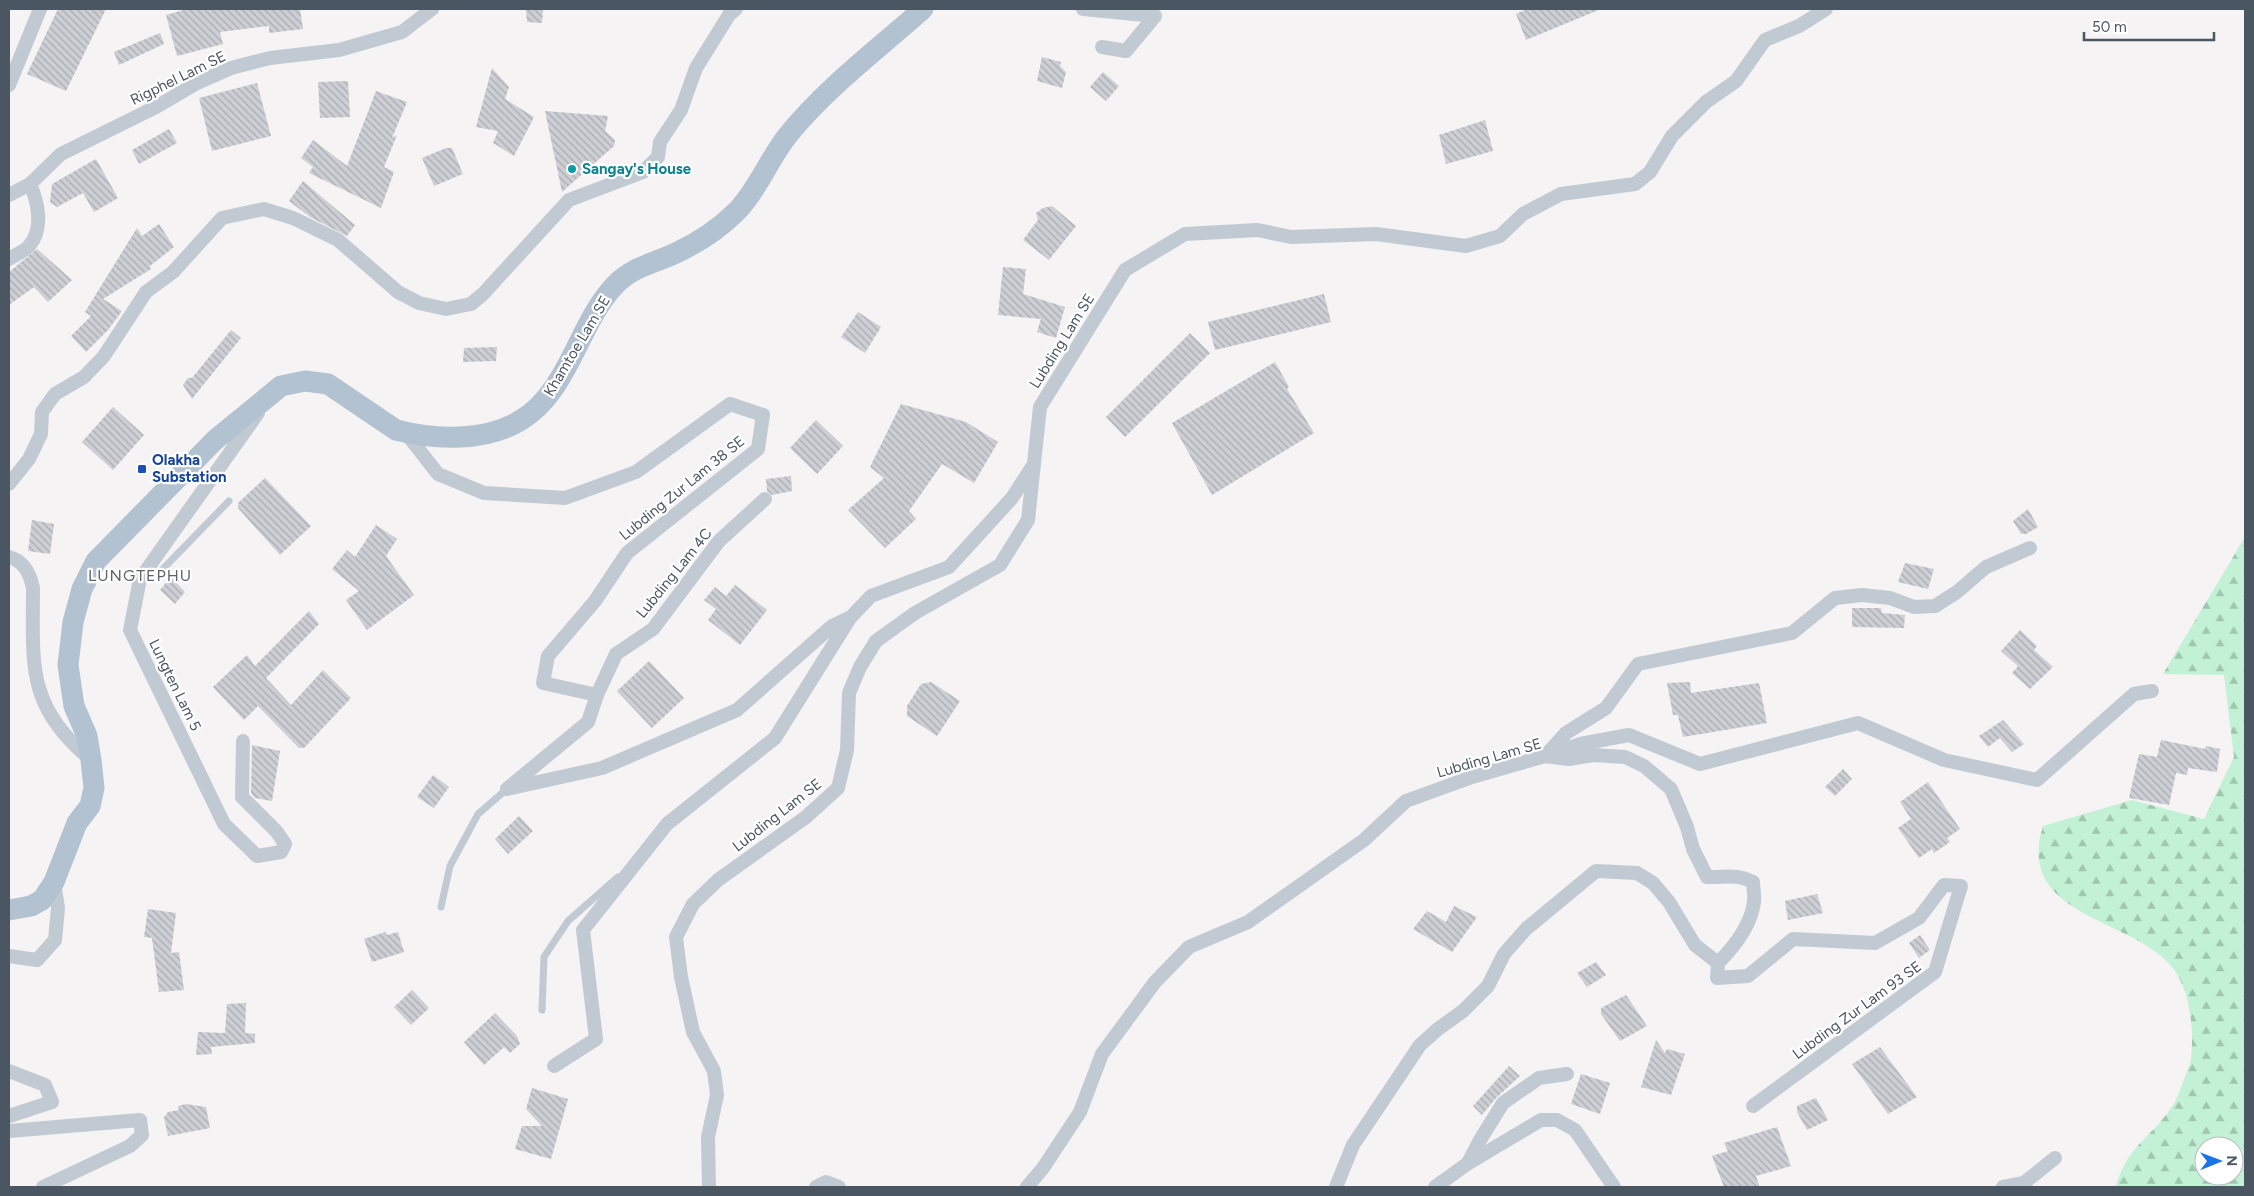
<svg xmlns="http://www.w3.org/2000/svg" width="2254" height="1196" font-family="Figtree,sans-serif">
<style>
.forest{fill:url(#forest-firs);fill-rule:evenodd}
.building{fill:url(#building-back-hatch)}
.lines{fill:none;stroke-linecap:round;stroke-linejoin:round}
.service{stroke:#c1cad2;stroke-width:7}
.minor{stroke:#c1cad2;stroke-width:14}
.primary{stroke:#b3c2d1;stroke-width:21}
.culture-dot{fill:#0f9aa8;stroke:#fff;stroke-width:2}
.transit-dot{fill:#1a4fb4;stroke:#fff;stroke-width:2}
.labels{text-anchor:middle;stroke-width:4.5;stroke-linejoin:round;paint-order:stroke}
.street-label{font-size:15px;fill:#4a5661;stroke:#fff}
.culture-label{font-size:15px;font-weight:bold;fill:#0d838f;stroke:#fff;text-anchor:start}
.transit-label{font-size:15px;font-weight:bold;fill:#164399;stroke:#fff;text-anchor:start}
.neighbourhood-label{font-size:16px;letter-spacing:1px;fill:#5f6368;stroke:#fff}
</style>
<defs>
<pattern id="forest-firs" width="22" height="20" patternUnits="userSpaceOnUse" patternTransform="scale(1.25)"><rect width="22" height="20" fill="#c3f1d5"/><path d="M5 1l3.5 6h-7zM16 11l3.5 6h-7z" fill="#a0c6b0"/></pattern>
<pattern id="building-back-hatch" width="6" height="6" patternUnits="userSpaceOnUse" patternTransform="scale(1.25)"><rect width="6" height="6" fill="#cdcfd5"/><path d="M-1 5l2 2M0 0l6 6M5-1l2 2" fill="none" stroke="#a8abb0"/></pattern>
</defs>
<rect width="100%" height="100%" fill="#f5f3f3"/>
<path class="forest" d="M2245,537V1187H2116C2126,1147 2151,1138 2171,1108C2178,1099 2181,1087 2185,1077C2187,1071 2190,1065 2191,1059C2194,1032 2191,998 2177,974C2142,917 2013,921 2043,826L2132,800L2204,819L2234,757L2224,675L2163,674ZM2204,1146H2234V1176H2204Z"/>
<g class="building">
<polygon points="58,9 106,9 66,91 27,74"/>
<polygon points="187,9 300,9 303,29 269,33 269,26 220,32 223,44 177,56 166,15"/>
<polygon points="526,9 543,9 542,23 527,22"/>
<polygon points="1527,9 1601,9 1526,40 1516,14"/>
<polygon points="160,33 164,44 119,65 114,52"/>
<polygon points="1042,57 1061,62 1060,66 1066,72 1062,88 1037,81"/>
<polygon points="492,68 509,87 505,99 534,117 514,156 493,143 498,131 476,127"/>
<polygon points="1103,72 1119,86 1106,101 1090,87"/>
<polygon points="348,81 350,117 320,118 318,82"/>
<polygon points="257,83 271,136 212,151 199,98"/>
<polygon points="376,91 407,102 392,138 397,135 384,167 394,172 381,208 309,173 313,167 301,158 313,140 347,166"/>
<polygon points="545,111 608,116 605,131 615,140 614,146 562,192"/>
<polygon points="1485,120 1493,151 1446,164 1439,135"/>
<polygon points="169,129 177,143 139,164 132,150"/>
<polygon points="446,148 452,148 463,174 434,186 422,158"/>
<polygon points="96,159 118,198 94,212 83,193 57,207 50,202 52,184"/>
<polygon points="303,181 355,225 347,236 310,217 289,201"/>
<polygon points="1052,206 1076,226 1049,260 1023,240 1038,220 1036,213 1043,208"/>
<polygon points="159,224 174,247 150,266 151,269 103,299 122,311 108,330 86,352 71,336 91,316 85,312 137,228 142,236"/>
<polygon points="37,249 72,280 48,302 34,287 9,305 9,272"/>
<polygon points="1003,267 1026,269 1023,294 1065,307 1056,338 1037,332 1041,319 998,315"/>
<polygon points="1324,294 1331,322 1215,350 1208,322"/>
<polygon points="858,312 881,327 865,353 841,337"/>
<polygon points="231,330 241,338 192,399 183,385 188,378 192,378"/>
<polygon points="1190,333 1210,353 1125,437 1106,417"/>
<polygon points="497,347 496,361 463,362 464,348"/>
<polygon points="1275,362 1289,387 1287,389 1314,433 1212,495 1172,423"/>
<polygon points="901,404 966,422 998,442 974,483 942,464 909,511 916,519 885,548 848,510 884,478 870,467"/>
<polygon points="113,407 144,435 113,470 82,442"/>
<polygon points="816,420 843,446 817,474 790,448"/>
<polygon points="791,476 792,491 772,495 767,491 766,479"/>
<polygon points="265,478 311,526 280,555 238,508 238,503"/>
<polygon points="2028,509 2038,527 2026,534 2021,534 2013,521"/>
<polygon points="32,520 54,524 50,554 28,551"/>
<polygon points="376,525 397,539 386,556 414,595 367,630 346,600 359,591 332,569 347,550 355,557"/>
<polygon points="1905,563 1934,569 1928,589 1898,582"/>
<polygon points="171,577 185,592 175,604 160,590"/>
<polygon points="735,585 767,610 740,645 708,620 716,609 704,600 715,587 726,596"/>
<polygon points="1852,608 1881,608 1882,613 1905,615 1904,628 1852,627"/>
<polygon points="309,611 319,624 266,678 291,705 323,670 351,698 304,748 299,748 258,706 244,720 213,687 247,655 255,666"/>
<polygon points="2020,630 2037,646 2034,650 2053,667 2030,689 2012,673 2018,666 2001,651"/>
<polygon points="649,661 684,698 652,728 617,691"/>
<polygon points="931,682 960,701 937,736 907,716 907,706 921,684"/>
<polygon points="1690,682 1691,693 1759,683 1767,723 1683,737 1678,715 1673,715 1667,683"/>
<polygon points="2003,720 2024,744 2012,752 2000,738 1988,747 1979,736"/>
<polygon points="2161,740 2205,749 2206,746 2220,749 2217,772 2188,768 2187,775 2176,773 2169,805 2129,798 2139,754 2157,757"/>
<polygon points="252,745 280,751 272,801 255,798 251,793"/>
<polygon points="1843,769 1852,779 1835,796 1825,787"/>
<polygon points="433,775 449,787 434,808 417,797"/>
<polygon points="1928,782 1960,829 1947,838 1950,842 1934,853 1932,849 1919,858 1898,828 1911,819 1900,802"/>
<polygon points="519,816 533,831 508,854 495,839"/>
<polygon points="1817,894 1823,913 1788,920 1785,901"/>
<polygon points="1454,906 1477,917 1452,952 1413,929 1427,911 1446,922"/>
<polygon points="148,909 176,913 171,953 179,952 184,990 159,992 152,938 144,937"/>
<polygon points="385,932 387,935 398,932 404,952 372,962 364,939"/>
<polygon points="1920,935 1930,950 1919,958 1909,943"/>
<polygon points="1596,962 1606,975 1587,987 1577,973"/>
<polygon points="412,990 429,1008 411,1025 394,1007"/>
<polygon points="1626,995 1647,1026 1620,1041 1601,1014 1601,1008"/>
<polygon points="246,1003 245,1033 255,1034 255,1043 211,1047 212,1054 196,1055 198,1032 225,1033 227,1004"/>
<polygon points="495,1013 517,1036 520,1044 510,1053 504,1047 484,1065 464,1042"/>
<polygon points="1656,1040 1665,1053 1667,1049 1685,1054 1671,1095 1641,1087"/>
<polygon points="1880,1047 1917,1097 1888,1114 1852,1064"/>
<polygon points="1509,1066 1520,1076 1496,1098 1482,1115 1473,1106"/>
<polygon points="1581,1074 1610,1083 1600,1114 1571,1104"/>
<polygon points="532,1088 568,1099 551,1159 515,1149 522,1126 542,1126 526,1109"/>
<polygon points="1816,1098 1828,1120 1807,1130 1797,1112 1797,1106"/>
<polygon points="186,1104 206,1107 210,1128 168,1136 164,1117 168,1112 179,1110 178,1106"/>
<polygon points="1777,1127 1791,1166 1756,1176 1760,1187 1724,1187 1712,1156 1728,1151 1724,1143"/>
</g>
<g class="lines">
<g class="service">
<polyline points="143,578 157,575 229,501"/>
<polyline points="441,907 450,866 478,814 507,789"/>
<polyline points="542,1010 544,957 568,921 618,877"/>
</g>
<g class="minor">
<polyline points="1083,9 1155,16 1126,51 1102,47"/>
<polyline points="9,85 40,9"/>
<polyline points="9,195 30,184 61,154 156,107 197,83 231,68 270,58 339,50 402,32 432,9"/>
<path d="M9,259C15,255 25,251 29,246C44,229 38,202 30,184"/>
<polyline points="405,432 438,474 484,493 565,498 636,472 730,404 763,415 758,449 627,553 595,601 548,656 543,683 597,695 588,722 507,789 602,768 737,710 832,626 851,617 871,596 949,567 1012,498 1032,467"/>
<polyline points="9,484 29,459 41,434 42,412 55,394 84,377 104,356 146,292 173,272 222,218 264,209 293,218 338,240 398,292 419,303 446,309 471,304 483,294 569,200 643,172 658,157 660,142 681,110 696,68 729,15 736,9"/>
<path d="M9,557C24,561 30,573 33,588C33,666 26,705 91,760"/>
<polyline points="597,695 616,654 653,629 719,541 765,499"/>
<polyline points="243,741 242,797 277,832 285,844 281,852 257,856 224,824 130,630 140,579 258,413"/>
<polyline points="1547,754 1566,733 1606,708 1638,664 1792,633 1835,598 1862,595 1890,598 1914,607 1935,606 1957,592 1986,567 2030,548"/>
<polyline points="1548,755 1580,744 1629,735 1700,764 1858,723 1944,760 2037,780 2134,694 2152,691"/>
<polyline points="9,956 37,960 55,940 58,908 54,882"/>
<polyline points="1718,963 1717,978 1748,976 1793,939 1875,943 1919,918 1944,885 1961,886 1935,972 1753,1106"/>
<polyline points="554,1066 596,1039 583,930 667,824 775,738 850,618"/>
<polyline points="9,1071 45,1085 52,1102 9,1116"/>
<polyline points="9,1131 140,1120 142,1135 130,1146 43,1187"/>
<polyline points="1468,1163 1480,1140 1503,1103 1539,1078 1567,1074"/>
<polyline points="709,1187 708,1137 717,1095 714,1071 693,1032 681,977 676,937 693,904 718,880 806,817 838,788 847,750 849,693 860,667 876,641 915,613 1000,565 1028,520 1040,407 1125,270 1185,234 1258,230 1291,237 1376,234 1466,246 1500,236 1523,214 1561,194 1635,184 1650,172 1672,136 1706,102 1736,81 1765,40 1799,26 1826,9"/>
<polyline points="816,1187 826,1182 839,1187"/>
<path d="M1027,1187L1043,1168L1080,1112L1102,1054L1155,982L1189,947L1248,922L1364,840L1406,801L1472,777L1545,756L1569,759L1593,755L1625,757L1644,766L1671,789L1687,827L1693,849L1707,877C1726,878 1736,873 1753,882C1753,888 1755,896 1754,902C1751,925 1734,947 1718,963L1695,945L1669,902L1653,883L1637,873L1596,871L1526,929L1504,954L1488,986L1463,1011L1438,1029L1420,1045L1353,1145L1336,1187"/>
<polyline points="1435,1187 1467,1164 1541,1120 1557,1120 1575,1130 1614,1187"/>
<polyline points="2003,1187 2024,1183 2055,1158"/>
</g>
<path class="primary" d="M9,910L31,906L42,900L54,882L77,823L90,806L94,788L91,760L87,736L74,706L68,665L73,622L82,589L96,561L215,440L281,386L305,381L328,384L396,430C435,440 486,442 521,420C569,391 578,324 615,285C633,266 656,263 678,252C699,242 721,227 737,211C758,189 769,159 788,135C826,88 878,49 923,9"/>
</g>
<circle class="culture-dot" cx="572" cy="169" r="5"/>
<rect class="transit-dot" x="137" y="464" width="10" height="10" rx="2.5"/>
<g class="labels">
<g class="street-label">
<text transform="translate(178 78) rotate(-26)" y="5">Rigphel Lam SE</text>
<text transform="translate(1062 341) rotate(-58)" y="5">Lubding Lam SE</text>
<text transform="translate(577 346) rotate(-59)" y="5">Khamtoe Lam SE</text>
<text transform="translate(682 488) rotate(-39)" y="5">Lubding Zur Lam 38 SE</text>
<text transform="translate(674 573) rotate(-51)" y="5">Lubding Lam 4C</text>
<text transform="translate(175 685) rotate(64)" y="5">Lungten Lam 5</text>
<text transform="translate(1489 758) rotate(-16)" y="5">Lubding Lam SE</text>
<text transform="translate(777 815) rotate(-38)" y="5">Lubding Lam SE</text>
<text transform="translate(1857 1010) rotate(-36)" y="5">Lubding Zur Lam 93 SE</text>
</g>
<g class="culture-label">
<text x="582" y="174">Sangay's House</text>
</g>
<g class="transit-label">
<text x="152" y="465">Olakha<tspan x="152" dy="17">Substation</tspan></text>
</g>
<g class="neighbourhood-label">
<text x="140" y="581">LUNGTEPHU</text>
</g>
</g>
<rect width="2254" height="1196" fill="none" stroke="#4a5661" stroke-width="20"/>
<g transform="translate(2219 1161) rotate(89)"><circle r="24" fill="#ffffff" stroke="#b7bbc0"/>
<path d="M0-4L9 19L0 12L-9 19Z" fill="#1a73e8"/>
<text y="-8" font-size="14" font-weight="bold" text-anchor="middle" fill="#4a5661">N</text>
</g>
<path d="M2084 32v8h130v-8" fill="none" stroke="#4a5661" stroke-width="2.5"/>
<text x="2092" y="32" font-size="15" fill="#4a5661" stroke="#ffffff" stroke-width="4" paint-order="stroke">50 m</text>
</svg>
